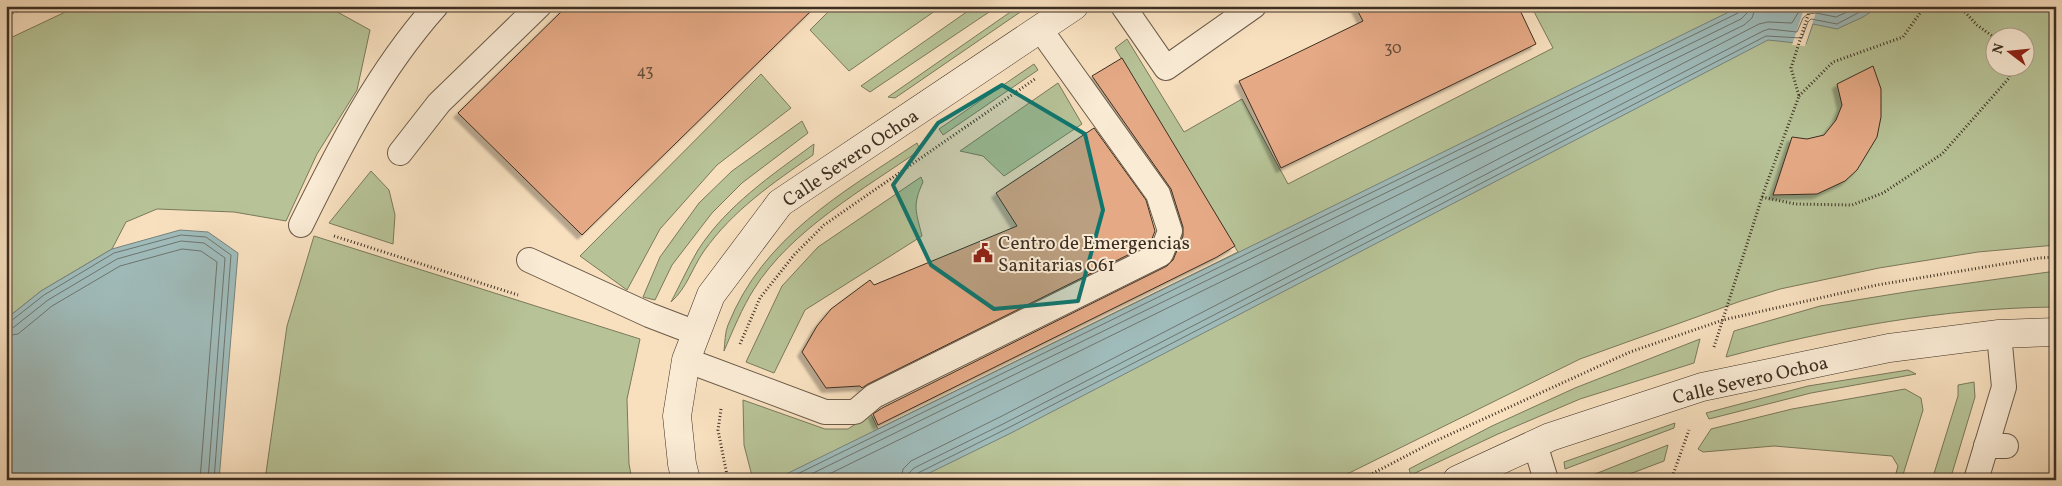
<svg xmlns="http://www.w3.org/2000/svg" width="2062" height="486" font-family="Vollkorn,serif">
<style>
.green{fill:#b7c397;stroke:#7a795c;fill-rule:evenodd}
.water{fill:#9fbbba;stroke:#77837d}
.pier{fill:#f8e0bf}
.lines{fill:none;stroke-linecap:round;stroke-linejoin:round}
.shore{stroke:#6e756e;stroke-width:1}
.building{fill:#e5a985;stroke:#3c2f22;filter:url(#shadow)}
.lane-casing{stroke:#6b5b49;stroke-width:26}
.secondary-casing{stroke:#3c2f22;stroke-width:29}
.path{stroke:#3c2f22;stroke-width:3;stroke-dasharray:1 2.5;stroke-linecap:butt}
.lane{stroke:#faebd5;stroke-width:24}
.secondary{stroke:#faebd5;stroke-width:28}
.marked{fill:#0f766e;fill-opacity:0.2;stroke:#0f766e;stroke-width:4;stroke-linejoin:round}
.labels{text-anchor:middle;stroke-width:4;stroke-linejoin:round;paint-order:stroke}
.number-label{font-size:16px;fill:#664e3b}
.street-label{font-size:19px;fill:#3c2f22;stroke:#faebd5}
.poi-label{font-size:19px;fill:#3c2f22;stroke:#faebd5;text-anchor:start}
</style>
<defs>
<filter id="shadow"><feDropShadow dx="-4.5" dy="4.5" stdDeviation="1" flood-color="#0004"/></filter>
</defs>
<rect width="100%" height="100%" fill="#f8e0bf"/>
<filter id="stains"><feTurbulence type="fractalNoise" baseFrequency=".004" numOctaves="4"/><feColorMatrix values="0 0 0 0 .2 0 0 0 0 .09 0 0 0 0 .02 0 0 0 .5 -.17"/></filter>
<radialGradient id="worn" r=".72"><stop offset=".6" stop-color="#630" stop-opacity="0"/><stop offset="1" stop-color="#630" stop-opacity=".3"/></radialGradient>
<g class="green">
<polygon points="78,6 291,6 332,9 370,30 357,90 317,154 286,221 234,212 157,209 126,222 112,249 41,291 6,319 6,40"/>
<polygon points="834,6 942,6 849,71 810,30"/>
<polygon points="975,6 998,6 870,92 861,86"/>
<polygon points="1019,6 1029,6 895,98 888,97"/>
<path d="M1531,6H2056V245L1978,252L1879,268L1780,289L1741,301L1580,359L1335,480H753L744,445L743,400L825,429H848L871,414L878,429L1238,252L1115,48L1127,39L1184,132L1242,99L1288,184L1553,48ZM1994,38H2024V68H1994Z"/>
<polygon points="1034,64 1038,70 943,135 939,129"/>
<polygon points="761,74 791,108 717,165 660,229 627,290 580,256"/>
<polygon points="1058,83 1082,124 1004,176 983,156 960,151"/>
<polygon points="802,121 808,133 742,183 712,213 672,265 655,300 643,297 660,257 699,203 732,171"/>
<path d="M917,143L920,150C864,189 791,230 754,289C742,308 733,330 724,351C725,342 725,332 728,325C763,237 842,193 917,143Z"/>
<path d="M814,144L813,155C773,183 733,210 704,251C692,268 687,288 671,302C680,285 688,267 698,250C727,205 772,175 814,144Z"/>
<polygon points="371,171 389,190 395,215 393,244 329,223"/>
<path d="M921,177L923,182C912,206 916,211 922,236L805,310L774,373L746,362L782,286L818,247Z"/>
<polygon points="314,236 640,339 627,399 629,464 632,480 265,480 287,326"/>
<path d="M2056,271V307C1944,308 1833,328 1726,357L1734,331L1820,306L1912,291Z"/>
<polygon points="1700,339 1694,363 1580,399 1498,434 1411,475 1409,469 1492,426 1575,388"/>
<polygon points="1908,370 1916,374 1811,393 1709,419 1706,413 1808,386"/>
<polygon points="1974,382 1975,397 1950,480 1932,480 1958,396 1958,385"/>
<polygon points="1905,389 1921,398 1923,410 1902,478 1895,477 1898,466 1892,456 1774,446 1703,452 1698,449 1711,429 1792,409"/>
<polygon points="1675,423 1674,428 1565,469 1564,462"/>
<polygon points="1668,445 1664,461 1614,480 1580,480"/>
</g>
<g class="water">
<polygon points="1741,6 1880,6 1863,17 1837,29 1813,24 1806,44 1768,40 1011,433 915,480 774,480"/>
<polygon points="180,230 208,232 238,253 219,480 6,480 6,319 41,291 112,249"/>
</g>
<polygon class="pier" points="1805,6 1818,6 1805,46 1792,45"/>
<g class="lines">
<g class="shore">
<polyline points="6,322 11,321 44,295 114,253 181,235 206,237 231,255 214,480"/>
<polyline points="6,329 14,327 48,300 117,259 181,241 204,243 225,258 208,480"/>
<polyline points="6,336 18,334 52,306 120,266 182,249 201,251 217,262 200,480"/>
<polyline points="785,480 1738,13 1742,6"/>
<polyline points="799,480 1741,19 1747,13 1748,6"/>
<polyline points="817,480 1744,25 1752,18 1756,6"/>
<polyline points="901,480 903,469 911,461 1002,416 1759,24 1768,22 1792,23 1798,13 1807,6"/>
<polyline points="908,480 909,473 914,468 1005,423 1763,31 1769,29 1797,32 1803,18 1808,14 1816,13 1836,17 1860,6"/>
<polyline points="914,480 918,473 1008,428 1766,36 1802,38 1808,22 1811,19 1837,24 1871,6"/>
</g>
</g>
<g class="building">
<polygon points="567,6 816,6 582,235 458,113"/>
<polygon points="1355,6 1518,6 1536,44 1281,168 1239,81 1363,21"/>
<polygon points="1122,58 1235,246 1217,257 878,425 873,414 882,408 1167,266 1173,260 1183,236 1183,227 1171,189 1092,76"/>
<polygon points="1873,66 1881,89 1881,117 1877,137 1857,170 1845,181 1817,194 1773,195 1792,137 1807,139 1824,135 1836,120 1842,105 1837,84"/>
<polygon points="1094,128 1146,200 1155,231 1150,244 868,384 862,388 860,386 826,388 802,352 817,326 831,309 870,280 874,285 1017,226 996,193"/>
</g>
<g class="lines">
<defs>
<g id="lane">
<polyline points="1123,6 1166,68 1254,6"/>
<polyline points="400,153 439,103 539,6"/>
<path d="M301,225C339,148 378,71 436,6"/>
<polyline points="529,260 649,315 696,333"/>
<polyline points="686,360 825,412 855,412 874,396 1161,254 1170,231 1158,194 1040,29"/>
<polyline points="1535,444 1546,480"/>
<polyline points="1986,446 2006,446"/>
<polyline points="1976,480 2004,387 1999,334"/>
</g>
<g id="secondary">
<polyline points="686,480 682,464 677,416 686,360 711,295 780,203 1074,6"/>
<polyline points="1457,480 1550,437 1702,387 1889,348 1999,334 2056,332"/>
</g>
</defs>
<use href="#lane" class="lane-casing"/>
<use href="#secondary" class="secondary-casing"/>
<g class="path">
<polyline points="1962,6 1962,9 1977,25 1995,38"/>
<polyline points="6,16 26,6"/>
<polyline points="1799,96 1833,62 1903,37 1925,6"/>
<polyline points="1762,197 1795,204 1852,205 1883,193 1942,154 2009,78 2011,68"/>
<polyline points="334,236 518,295"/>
<polyline points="740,344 760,298 794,255 824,225 1035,79"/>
<polyline points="1714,347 1764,191 1799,96 1791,68 1811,6"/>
<polyline points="721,409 718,430 728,480"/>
<polyline points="1360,480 1431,443 1630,352 1723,320 1877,285 2039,258 2056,257"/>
<polyline points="1671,480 1689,430"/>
</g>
<use href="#lane" class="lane"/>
<use href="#secondary" class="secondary"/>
</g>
<path class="marked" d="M1002,85L1085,134L1103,210L1078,301L994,309L931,265L893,185L938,123Z"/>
<defs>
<symbol id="civic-bare" viewBox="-9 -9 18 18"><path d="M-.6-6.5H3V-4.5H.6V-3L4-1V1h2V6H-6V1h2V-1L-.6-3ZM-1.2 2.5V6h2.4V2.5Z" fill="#8f2418" stroke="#faebd5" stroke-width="2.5" paint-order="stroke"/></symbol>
</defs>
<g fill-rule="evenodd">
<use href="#civic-bare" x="969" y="239" width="28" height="28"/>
</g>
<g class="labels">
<g class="number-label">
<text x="1393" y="53">30</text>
<text x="645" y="76">43</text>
</g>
<g class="street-label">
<text transform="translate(850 157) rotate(-34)" y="7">Calle Severo Ochoa</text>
<text transform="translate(1750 379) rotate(-13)" y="7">Calle Severo Ochoa</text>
</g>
<g class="poi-label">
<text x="998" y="249">Centro de Emergencias<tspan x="998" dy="22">Sanitarias 061</tspan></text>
</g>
</g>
<rect width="2062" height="486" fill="none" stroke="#f8e0bf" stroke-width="25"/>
<rect x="8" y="8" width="2047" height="471" fill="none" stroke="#3c2f22" stroke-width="2.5"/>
<rect x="12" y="12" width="2037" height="461" fill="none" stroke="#3c2f22"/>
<g transform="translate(2010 52) rotate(286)"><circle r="24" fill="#faebd5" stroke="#aea08d"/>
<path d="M0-4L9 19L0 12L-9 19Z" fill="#8f2418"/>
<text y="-8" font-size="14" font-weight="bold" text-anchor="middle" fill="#3c2f22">N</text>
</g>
<rect width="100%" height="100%" filter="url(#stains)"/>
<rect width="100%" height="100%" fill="url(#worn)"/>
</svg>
